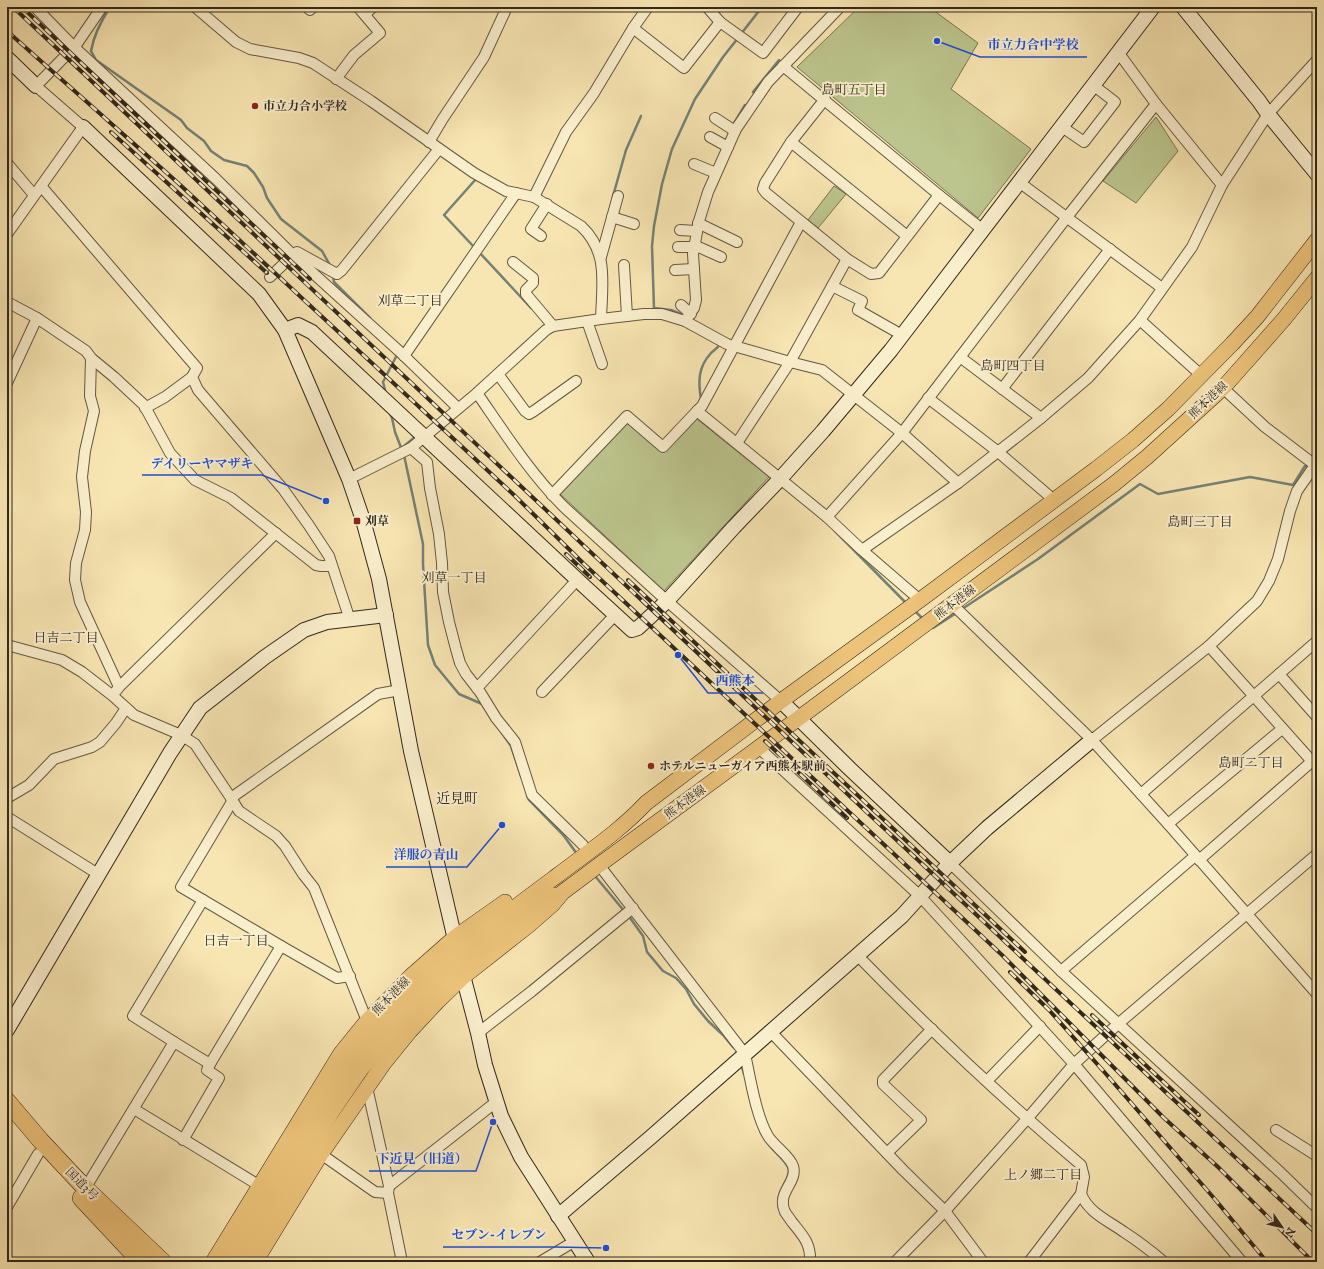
<svg xmlns="http://www.w3.org/2000/svg" width="1324" height="1269" font-family="'IM FELL Great Primer','Noto Serif JP',serif">
<style>
.green{fill:#bcc58d;stroke:#767655}
.lines{fill:none;stroke-linecap:round;stroke-linejoin:round}
.stream{stroke:#738277;stroke-width:2.5}
.street-tunnel{stroke:#d0c094;stroke-width:10;stroke-dasharray:10 5;stroke-linecap:butt}
.street-casing{stroke:#635842;stroke-width:12}
.secondary-casing{stroke:#31281d;stroke-width:16}
.primary-casing{stroke:#31281d;stroke-width:16}
.highway-casing{stroke:#31281d;stroke-width:18}
.street{stroke:#faefcd;stroke-width:10}
.secondary{stroke:#faefcd;stroke-width:14}
.primary{stroke:#ecc379;stroke-width:15}
.highway{stroke:#ecc379;stroke-width:17}
.rail-casing{stroke:#31281d;stroke-width:4}
.rail{stroke:#faefcd;stroke-width:2.5;stroke-dasharray:8;stroke-linecap:butt}
.poi-dot{fill:#8f2418;stroke:#faefcd;stroke-width:1.5}
.labels{text-anchor:middle;stroke-width:4;stroke-linejoin:round;paint-order:stroke}
.poi-label{font-size:12px;font-weight:bold;fill:#31281d;stroke:#faefcd;text-anchor:start}
.street-label{font-size:12px;fill:#31281d;stroke:#faefcd}
.neighbourhood-label{font-size:13px;fill:#31281d;stroke:#faefcd}
.quarter-label{font-size:14px;fill:#31281d;stroke:#faefcd}
.leader{fill:none;stroke:#1d4ed8;stroke-width:1.5}
.callout-dot{fill:#1d4ed8;stroke:#faefcd;stroke-width:1.5}
.callout-label{font-size:13px;text-anchor:middle;font-weight:bold;fill:#1d4ed8;stroke:#faefcd;stroke-width:4;stroke-linejoin:round;paint-order:stroke}
</style>
<rect width="100%" height="100%" fill="#f8e6b2"/>
<filter id="stains"><feTurbulence type="fractalNoise" baseFrequency=".005" numOctaves="4"/><feColorMatrix values="0 0 0 0 .2 0 0 0 0 .09 0 0 0 0 .02 0 0 0 .5 -.17"/></filter>
<radialGradient id="worn" r=".72"><stop offset=".6" stop-color="#630" stop-opacity="0"/><stop offset="1" stop-color="#630" stop-opacity=".3"/></radialGradient>
<g class="green">
<polygon points="859,7 929,7 978,43 951,89 1031,149 978,218 797,67"/>
<polygon points="1156,117 1178,151 1136,203 1103,181"/>
<polygon points="834,186 846,194 818,228 808,220"/>
<polygon points="627,418 665,452 697,419 769,477 664,591 559,493"/>
</g>
<g class="lines">
<g class="stream">
<path d="M110,7C101,21 94,34 91,51L96,60L181,120L187,128L204,141L211,151L224,160L247,166L254,173L263,187L267,198L281,219L322,251L331,267"/>
<polyline points="741,34 762,7"/>
<polyline points="753,92 779,60"/>
<polyline points="733,125 745,105"/>
<polyline points="613,196 626,150 641,116"/>
<polyline points="474,247 444,215 476,179"/>
<polyline points="479,252 531,308"/>
<polyline points="333,276 334,282 370,318"/>
<polyline points="686,316 671,310 654,308 652,246 654,226 662,184 672,149 695,99 723,57 738,38"/>
<polyline points="386,394 383,382 398,353"/>
<path d="M701,399C698,382 698,367 711,353C714,350 718,348 720,344"/>
<polyline points="390,414 392,418 395,432 402,450"/>
<polyline points="403,447 415,437"/>
<polyline points="404,455 423,544 423,564 428,645 435,665 459,694 482,704"/>
<polyline points="834,530 906,603"/>
<polyline points="962,609 1038,559 1140,484 1158,494 1250,477 1293,485 1305,466 1311,468"/>
<polyline points="915,611 924,620"/>
<polyline points="931,626 933,628 958,612"/>
<polyline points="502,733 511,746 521,776"/>
<polyline points="527,796 529,800 564,836 577,854"/>
<polyline points="595,876 625,912"/>
<polyline points="628,915 643,936 647,952 663,971 676,978 686,989 694,1004 708,1021 723,1035 733,1047"/>
<polyline points="741,1064 744,1074"/>
<path d="M768,1143C773,1151 784,1159 788,1167C793,1177 774,1192 779,1208"/>
</g>
<polyline class="street-tunnel" points="1313,1262 1317,1257"/>
<defs>
<g id="street">
<polyline points="35,7 74,47 216,179 293,255 399,351 458,408"/>
<path d="M195,7L236,42L250,49L299,58L313,63L371,101L474,173L506,191L534,197L581,226C609,252 602,284 601,319"/>
<polyline points="307,7 310,10 313,7"/>
<polyline points="707,7 720,22 763,53 798,7"/>
<polyline points="365,14 373,7"/>
<polyline points="633,28 684,68 720,22"/>
<polyline points="1118,52 1156,104 1222,185"/>
<polyline points="783,66 939,195 983,230"/>
<polyline points="336,79 354,55 380,33 358,7"/>
<polyline points="825,99 791,142 765,183 763,189 766,193 847,259 871,274 879,273 939,195"/>
<polyline points="715,118 735,131"/>
<polyline points="1062,127 1084,142 1115,102 1093,85"/>
<polyline points="710,137 728,147"/>
<polyline points="429,142 442,120 484,57 507,7"/>
<polyline points="791,142 907,236"/>
<polyline points="7,163 34,195"/>
<polyline points="694,164 716,173"/>
<polyline points="1019,182 1162,288"/>
<polyline points="41,186 83,127 36,86 76,45 102,7"/>
<polyline points="534,197 566,132 594,93 633,28 648,7"/>
<polyline points="612,217 634,224"/>
<polyline points="698,223 737,242"/>
<polyline points="680,230 696,231"/>
<polyline points="7,234 41,186 197,368 192,377 198,390 283,489 308,524 329,556 350,620"/>
<polyline points="541,236 531,229 547,204"/>
<polyline points="694,245 721,257"/>
<polyline points="678,247 694,247"/>
<polyline points="601,257 618,196"/>
<polyline points="513,262 533,278 533,283 526,290 526,294 553,326"/>
<polyline points="624,265 627,316"/>
<polyline points="675,270 694,269"/>
<polyline points="270,277 293,255 297,252 337,274 342,270 439,149"/>
<polyline points="832,286 862,301 858,310 902,335"/>
<polyline points="7,302 37,318 86,351 91,358 114,377 144,405 170,453 195,480 231,498 316,565 321,566 332,566"/>
<polyline points="681,305 691,314"/>
<polyline points="1140,320 1201,375"/>
<polyline points="587,321 602,364"/>
<polyline points="685,321 694,308 696,300 693,254 699,221 708,192 736,129 768,82 840,7"/>
<polyline points="404,356 516,193"/>
<polyline points="960,357 1041,418"/>
<polyline points="91,358 90,396 94,411 85,451 82,477 86,512 85,530 76,563 75,580 80,602 119,687"/>
<polyline points="498,374 525,411 529,414 534,411 576,381"/>
<polyline points="7,383 37,318"/>
<polyline points="1223,388 1265,427 1315,465"/>
<polyline points="1002,389 1110,249"/>
<path d="M477,393C504,432 530,473 564,507L667,601L781,701"/>
<polyline points="928,398 997,451 1054,500"/>
<polyline points="145,408 165,397 192,377"/>
<polyline points="697,411 827,517 862,550 920,600"/>
<polyline points="737,443 790,362 847,259"/>
<polyline points="411,448 427,462 430,488 439,534 442,563 443,592 449,622 456,649 460,663 466,674 480,692 496,718 515,742 532,795 583,845"/>
<polyline points="349,479 411,448 477,393 546,330 553,326 601,319 644,314 662,314 685,321 727,344 790,362 822,370 902,433 958,483"/>
<polyline points="552,495 627,416 663,447 697,411 702,406 801,222"/>
<polyline points="827,517 902,433 1067,217 1156,104"/>
<polyline points="862,550 958,483 1041,418 1088,378 1140,320 1192,247 1222,185 1268,114 1317,60"/>
<polyline points="952,604 1092,740 1168,824 1317,994"/>
<polyline points="7,645 62,660 82,672 113,696 134,715 181,735 195,744 231,798 239,811 276,836 285,846 303,874 314,888 367,1021"/>
<polyline points="1209,646 1317,767"/>
<polyline points="1279,674 1317,717"/>
<polyline points="477,688 577,580"/>
<polyline points="116,691 119,687 276,533"/>
<polyline points="542,692 615,615"/>
<polyline points="1092,740 1209,646 1257,601 1269,581 1278,559 1290,511 1297,491 1315,465 1317,466"/>
<polyline points="759,748 920,896 1074,1064 1242,1262"/>
<polyline points="1141,794 1317,641"/>
<polyline points="7,798 29,785 54,759 92,747 100,742 116,723 126,708"/>
<polyline points="231,798 378,694 400,690"/>
<polyline points="233,800 181,887 281,946"/>
<polyline points="7,817 98,874"/>
<polyline points="1168,824 1282,729"/>
<polyline points="1199,860 1317,757"/>
<polyline points="950,863 1061,971 1281,1173 1317,1208"/>
<path d="M599,865L745,1054C750,1077 756,1116 768,1136C774,1146 790,1156 793,1166C798,1183 776,1192 785,1212C787,1215 790,1219 792,1222C803,1236 811,1243 810,1262"/>
<path d="M857,955C928,1028 1003,1099 1081,1165L1084,1177L1081,1194L1029,1262"/>
<polyline points="1061,971 1195,856"/>
<polyline points="771,1032 903,1170 945,1211 983,1262"/>
<polyline points="478,1033 532,991 633,908"/>
<polyline points="174,1042 133,1016 203,900"/>
<polyline points="987,1081 1040,1026"/>
<polyline points="367,1087 389,1186 388,1193 402,1262"/>
<polyline points="134,1109 260,1186"/>
<polyline points="1276,1130 1317,1156"/>
<polyline points="183,1140 219,1078 207,1070 211,1062"/>
<polyline points="887,1153 921,1120 883,1084 883,1080 932,1029"/>
<polyline points="321,1154 375,1192 388,1193"/>
<polyline points="389,1186 496,1102"/>
<polyline points="83,1192 174,1042 210,1064 281,946 337,978 350,976"/>
<path d="M1081,1194C1089,1213 1107,1220 1124,1232C1138,1241 1151,1251 1164,1262"/>
<polyline points="7,1207 38,1154"/>
<polyline points="540,1262 575,1241"/>
<polyline points="895,1262 945,1211 1027,1119 1074,1064 1118,1024 1317,854"/>
</g>
<g id="secondary">
<polyline points="1183,7 1259,101 1268,114 1317,174"/>
<polyline points="7,58 36,86"/>
<polyline points="83,127 259,294 285,330 349,479 363,520 379,579 411,751 457,948"/>
<polyline points="285,330 298,325 312,332 583,585 632,630 638,628 667,601 734,527 780,479 823,431 891,350 1153,7"/>
<polyline points="781,701 850,769 950,863"/>
<polyline points="461,968 478,1033 485,1065 501,1116 521,1157 588,1262"/>
<polyline points="7,1030 170,753 200,708 265,657 304,630 327,622 386,615"/>
<polyline points="558,1216 651,1137 902,916 950,863 987,828 1092,740"/>
</g>
<g id="primary">
<polyline points="213,1262 341,1053 367,1021 411,976 454,938 505,902"/>
<path d="M227,1262C254,1218 280,1173 307,1129C318,1113 328,1095 339,1079C364,1045 391,1012 422,983C465,944 511,910 558,875C588,852 620,831 646,803L781,701L920,600L1096,469L1133,440L1168,409L1232,344L1257,317L1317,240"/>
<polyline points="241,1262 331,1113 361,1069 373,1055 401,1023 460,965 519,915 550,896 556,895"/>
<polyline points="255,1262 321,1154 384,1063 410,1031 438,1001 463,977 529,925 553,904 563,892 599,865 799,718 1114,484 1147,457 1223,388 1284,319 1317,278"/>
</g>
<g id="highway">
<polyline points="7,1101 41,1141 85,1188 163,1262"/>
<polyline points="81,1198 141,1262"/>
</g>
</defs>
<use href="#street" class="street-casing"/>
<use href="#secondary" class="secondary-casing"/>
<use href="#primary" class="primary-casing"/>
<use href="#highway" class="highway-casing"/>
<use href="#street" class="street"/>
<use href="#secondary" class="secondary"/>
<use href="#primary" class="primary"/>
<use href="#highway" class="highway"/>
<defs>
<g id="rail">
<polyline points="13,7 793,743 1317,1234"/>
<polyline points="22,7 310,279"/>
<polyline points="7,31 177,182 514,495 583,563 1002,955 1164,1118 1218,1167 1313,1262"/>
<polyline points="111,132 267,273"/>
<polyline points="566,554 590,577"/>
<polyline points="628,580 1025,952"/>
<polyline points="765,741 847,818"/>
<polyline points="1010,972 1049,1010 1106,1074 1213,1197 1267,1262"/>
<polyline points="1092,1015 1199,1115"/>
</g>
</defs>
<use href="#rail" class="rail-casing"/>
<use href="#rail" class="rail"/>
</g>
<g class="poi-dot">
<circle cx="255" cy="106" r="4"/>
<rect x="353" y="517" width="8" height="8" rx="2"/>
<circle cx="651" cy="766" r="4"/>
</g>
<g class="labels">
<g class="poi-label">
<text x="263" y="110">市立力合小学校</text>
<text x="365" y="525">刈草</text>
<text x="659" y="770">ホテルニューガイア西熊本駅前</text>
</g>
<g class="street-label">
<text transform="translate(1208 400) rotate(-43)" y="4">熊本港線</text>
<text transform="translate(955 602) rotate(-37)" y="4">熊本港線</text>
<text transform="translate(685 802) rotate(-36)" y="4">熊本港線</text>
<text transform="translate(391 996) rotate(-46)" y="4">熊本港線</text>
<text transform="translate(82 1184) rotate(45)" y="4">国道3号</text>
</g>
<g class="neighbourhood-label">
<text x="854" y="94">島町五丁目</text>
<text x="410" y="305">刈草二丁目</text>
<text x="1013" y="370">島町四丁目</text>
<text x="1200" y="526">島町三丁目</text>
<text x="454" y="582">刈草一丁目</text>
<text x="66" y="642">日吉二丁目</text>
<text x="1251" y="767">島町二丁目</text>
<text x="236" y="945">日吉一丁目</text>
<text x="1043" y="1179">上ノ郷二丁目</text>
</g>
<g class="quarter-label">
<text x="457" y="803">近見町</text>
</g>
</g>
<path class="leader" d="M937 41L980 57H1087M326 501L262 475H142M678 655L708 693H763M502 825L467 867H386M493 1122L476 1171H369M606 1248L555 1247H443"/>
<g class="callout-dot">
<circle cx="937" cy="41" r="4"/>
<circle cx="326" cy="501" r="4"/>
<circle cx="678" cy="655" r="4"/>
<circle cx="502" cy="825" r="4"/>
<circle cx="493" cy="1122" r="4"/>
<circle cx="606" cy="1248" r="4"/>
</g>
<g class="callout-label">
<text x="1033" y="49">市立力合中学校</text>
<text x="202" y="468">デイリーヤマザキ</text>
<text x="735" y="685">西熊本</text>
<text x="426" y="859">洋服の青山</text>
<text x="422" y="1163">下近見（旧道）</text>
<text x="499" y="1239">セブン-イレブン</text>
</g>
<rect width="1324" height="1269" fill="none" stroke="#f8e6b2" stroke-width="24"/>
<rect x="8" y="8" width="1308" height="1253" fill="none" stroke="#31281d" stroke-width="2"/>
<rect x="12" y="12" width="1300" height="1245" fill="none" stroke="#31281d"/>
<g transform="translate(1282 1227) rotate(124)" stroke="#faefcd" stroke-width="3" paint-order="stroke">
<path d="M0-3L7 15L0 10L-7 15Z" fill="#31281d"/>
<text y="-6" font-size="11" font-weight="bold" text-anchor="middle" fill="#31281d">N</text>
</g>
<rect width="100%" height="100%" filter="url(#stains)"/>
<rect width="100%" height="100%" fill="url(#worn)"/>
</svg>
